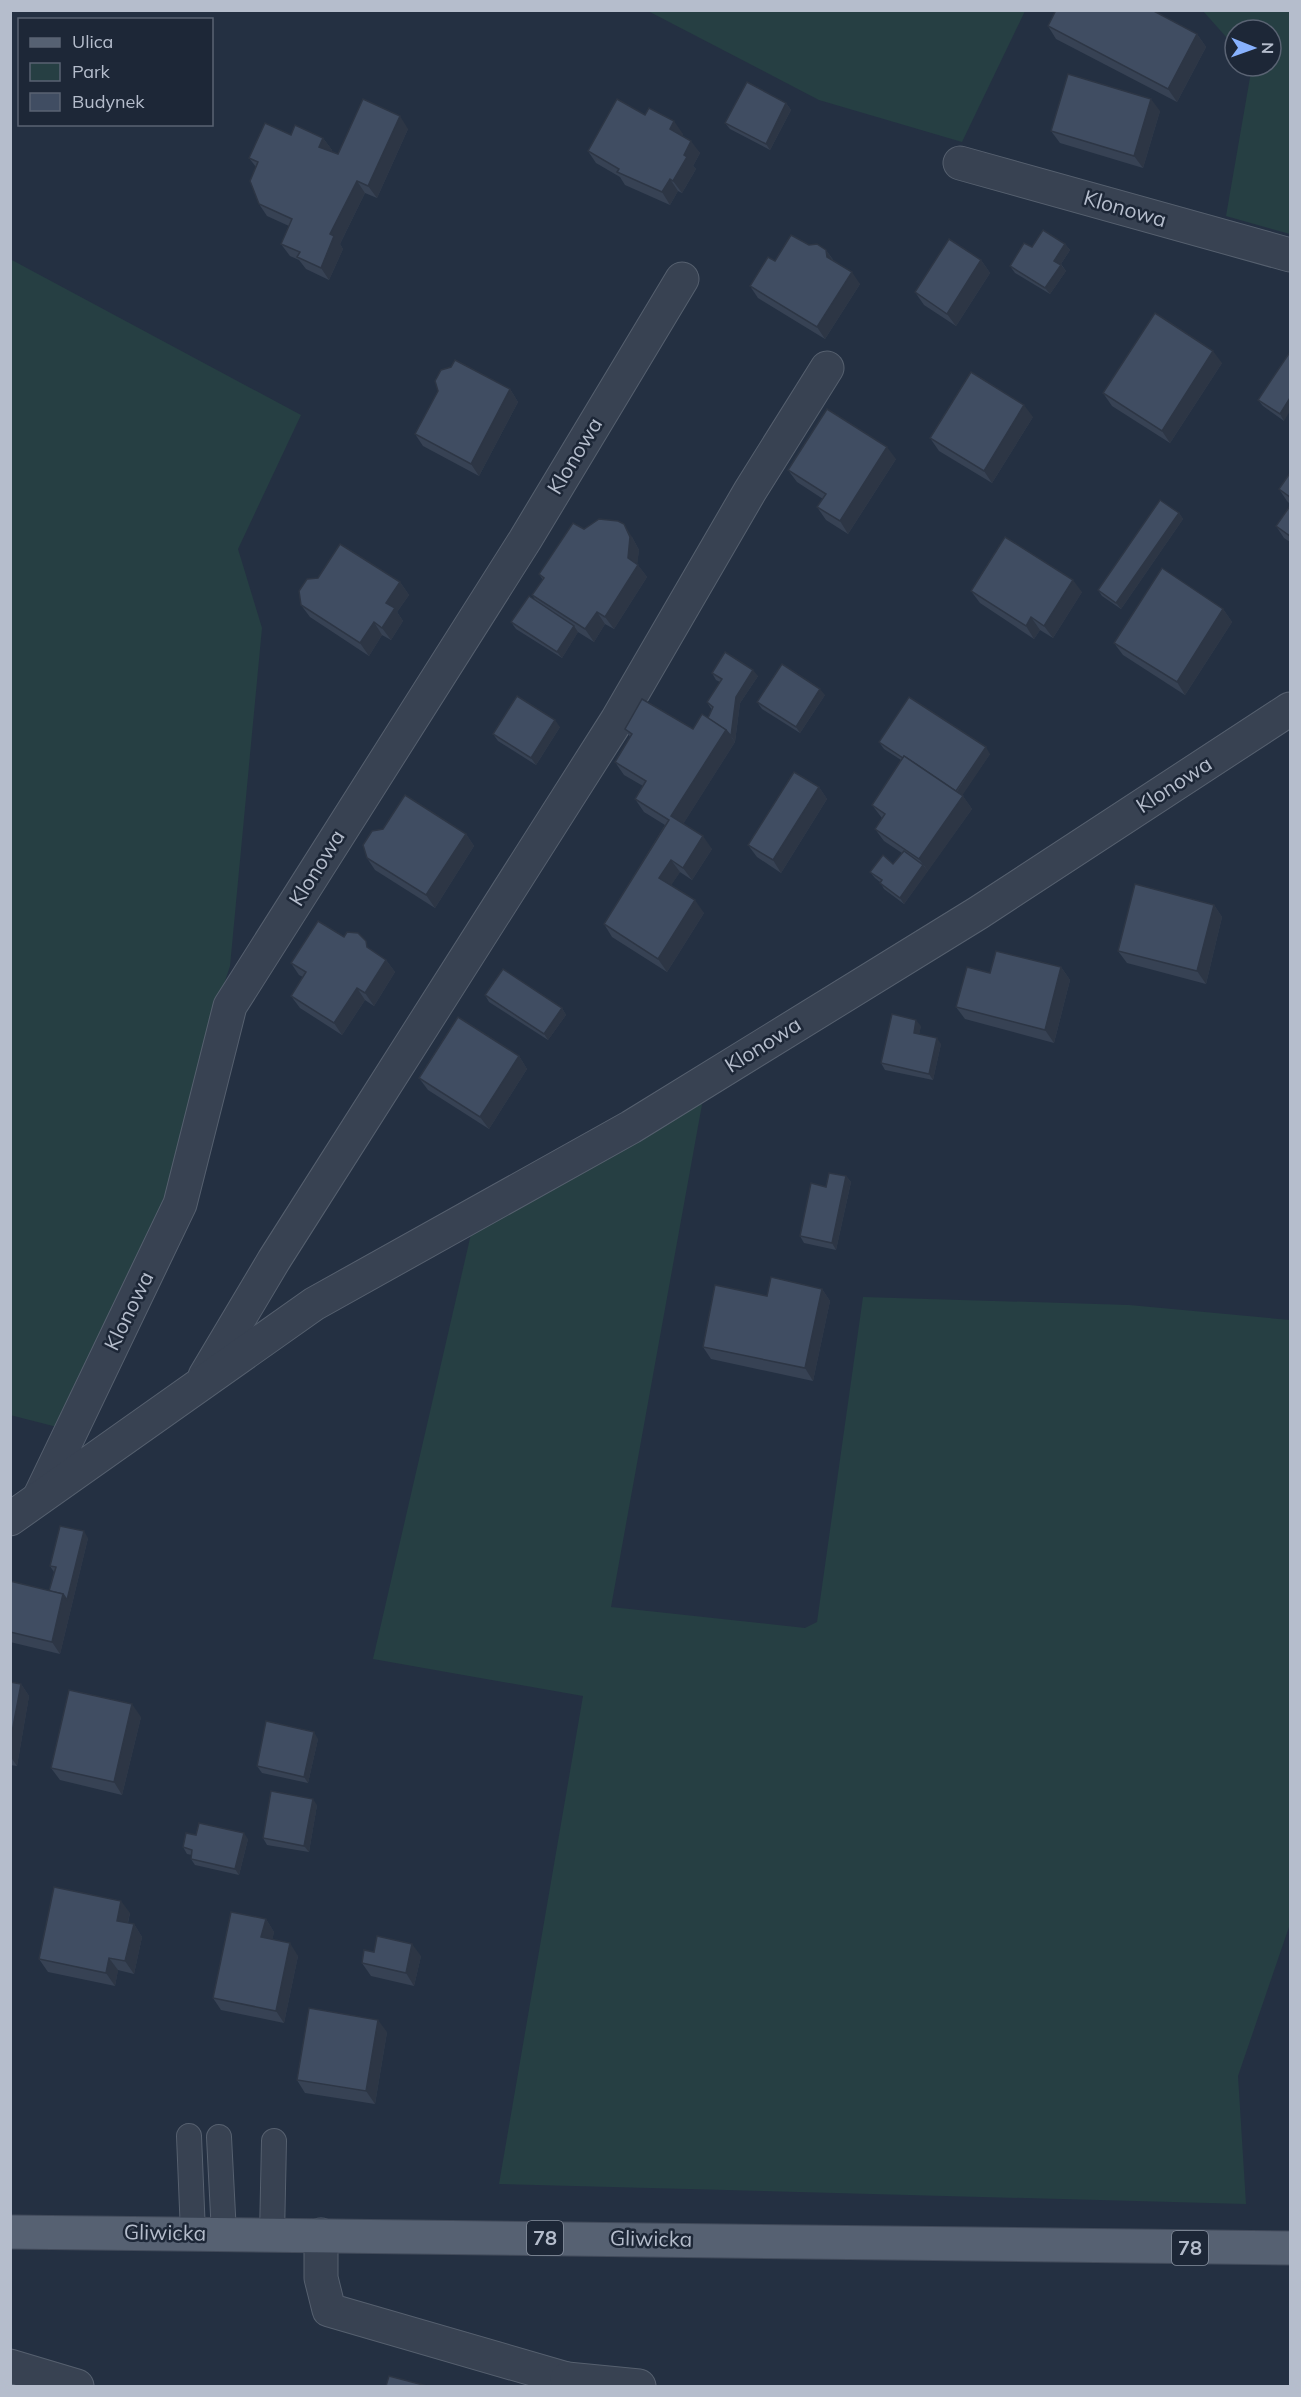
<svg xmlns="http://www.w3.org/2000/svg" width="1301" height="2397" font-family="Mulish,sans-serif">
<style>
.green{fill:#263f43}
.lines{fill:none;stroke-linecap:round;stroke-linejoin:round}
.lane-casing{stroke:#56606f;stroke-width:26}
.street-casing{stroke:#56606f;stroke-width:35}
.primary-casing{stroke:#424b5b;stroke-width:35}
.lane{stroke:#384252;stroke-width:24}
.street{stroke:#384252;stroke-width:33}
.primary{stroke:#566172;stroke-width:33}
.wall{fill:#374254}
.shaded-wall{fill:#2d3645}
.building{fill:#404d62;stroke:#2d3645;stroke-width:1.5}
.labels{text-anchor:middle;stroke-width:5;stroke-linejoin:round;paint-order:stroke}
.shield{fill:#1d2737;stroke:#87909f;stroke-width:1.5}
.shield-label{font-size:20px;font-weight:bold;fill:#b5bdcc}
.street-label{font-size:21px;fill:#b5bdcc;stroke:#1d2737}
</style>
<rect width="100%" height="100%" fill="#243042"/>
<g class="green">
<polygon points="648,11 1025,10 1025,11 962,142 819,100"/>
<polygon points="1203,11 1290,11 1290,234 1226,216 1252,66 1271,66 1271,30 1235,30 1235,47"/>
<polygon points="10,259 301,415 238,549 262,628 230,966 212,1020 162,1219 61,1428 10,1415"/>
<polygon points="703,1099 611,1607 805,1628 817,1622 863,1297 1129,1305 1290,1320 1290,1924 1238,2076 1246,2204 499,2184 583,1696 373,1659 471,1234"/>
</g>
<g class="lines">
<defs>
<g id="lane">
<polyline points="189,2136 193,2233"/>
<polyline points="219,2137 224,2234"/>
<polyline points="272,2235 274,2141"/>
</g>
<g id="street">
<polyline points="960,163 1290,255"/>
<polyline points="205,1376 274,1260 617,720 750,491 827,368"/>
<polyline points="40,1496 180,1204 230,1006 525,540 682,279"/>
<polyline points="10,1519 314,1304 631,1127 978,913 1290,709"/>
<polyline points="321,2235 321,2278 329,2310 567,2379 568,2386"/>
<polyline points="10,2366 77,2386"/>
<polyline points="567,2379 639,2386"/>
</g>
<polyline id="primary" points="10,2232 1290,2248"/>
</defs>
<use href="#lane" class="lane-casing"/>
<use href="#street" class="street-casing"/>
<use href="#primary" class="primary-casing"/>
<use href="#lane" class="lane"/>
<use href="#street" class="street"/>
<use href="#primary" class="primary"/>
</g>
<g class="wall">
<polygon points="1048,26 1197,34 1206,47 1177,102 1056,39"/>
<polygon points="786,103 791,110 770,150 730,129 725,123"/>
<polygon points="1160,111 1143,168 1060,143 1051,131"/>
<polygon points="645,115 683,134 682,135 700,153 693,166 696,169 682,193 678,191 670,205 625,185 620,177 596,163 588,151"/>
<polygon points="408,129 377,198 365,193 340,244 343,249 329,280 306,269 299,260 290,256 281,244 289,226 267,216 259,204 256,167 249,158 291,135 323,138 332,150 331,152 338,154"/>
<polygon points="1065,244 1070,250 1061,264 1066,271 1050,294 1015,273 1010,266 1032,247"/>
<polygon points="809,245 826,250 834,261 860,284 825,339 758,298 750,286 775,261"/>
<polygon points="981,260 990,273 956,326 924,305 915,292"/>
<polygon points="1290,352 1284,421 1263,406 1258,400"/>
<polygon points="1222,363 1170,443 1112,406 1103,393"/>
<polygon points="510,389 518,402 479,476 423,446 415,434"/>
<polygon points="1033,417 992,483 939,451 930,438"/>
<polygon points="896,459 848,534 826,520 817,507 823,499 797,482 788,470"/>
<polygon points="1290,473 1290,504 1287,501 1279,489"/>
<polygon points="1290,506 1290,542 1284,538 1276,526"/>
<polygon points="1179,513 1183,519 1121,609 1102,596 1098,590"/>
<polygon points="584,529 632,537 639,550 637,564 647,577 614,629 605,624 594,642 578,632 562,658 516,629 511,622 536,601 532,595 543,580 539,574"/>
<polygon points="400,582 409,595 397,612 403,621 391,640 382,635 369,656 310,617 301,605"/>
<polygon points="971,591 1082,592 1053,638 1040,630 1034,639 980,603"/>
<polygon points="1223,609 1232,622 1185,695 1123,655 1114,643"/>
<polygon points="712,673 758,676 740,703 735,742 683,824 712,849 692,880 680,872 671,885 704,913 667,972 612,937 604,924 665,825 644,812 635,799 643,786 624,775 615,762 630,737 625,729 693,729 708,718 712,710 707,702 720,682 716,680"/>
<polygon points="825,695 800,733 762,709 757,702"/>
<polygon points="560,727 536,765 498,741 493,734"/>
<polygon points="879,742 990,754 962,795 972,809 904,904 884,889 880,882 875,878 870,872 893,864 902,853 884,841 875,829 882,818 872,805 901,760 884,749"/>
<polygon points="819,787 827,799 781,873 757,857 748,845"/>
<polygon points="466,834 474,846 435,908 375,870 367,858"/>
<polygon points="1214,905 1222,917 1206,984 1127,963 1118,951"/>
<polygon points="344,937 373,951 386,960 395,972 374,1006 365,1000 342,1035 300,1008 291,996 303,977 299,975 291,963"/>
<polygon points="1061,967 1070,980 1054,1043 965,1019 956,1007"/>
<polygon points="485,995 562,1008 566,1015 548,1040 489,1002"/>
<polygon points="921,1026 919,1034 941,1044 933,1080 885,1070 881,1063"/>
<polygon points="519,1056 527,1069 489,1129 428,1090 419,1078"/>
<polygon points="846,1176 851,1182 836,1250 804,1243 800,1236 826,1187"/>
<polygon points="822,1289 830,1301 813,1381 711,1359 703,1347 767,1296"/>
<polygon points="88,1538 60,1654 10,1642 10,1581 49,1591 54,1572 50,1566"/>
<polygon points="10,1682 21,1684 29,1696 17,1766 10,1765"/>
<polygon points="141,1717 122,1795 60,1780 51,1768"/>
<polygon points="318,1739 308,1783 262,1773 257,1766"/>
<polygon points="317,1805 309,1852 267,1845 263,1838"/>
<polygon points="196,1835 248,1839 239,1875 195,1865 191,1859 192,1855 187,1854 183,1847"/>
<polygon points="130,1913 128,1923 134,1924 142,1937 134,1974 118,1970 115,1986 48,1972 39,1959"/>
<polygon points="266,1919 274,1932 272,1940 298,1956 284,2023 221,2010 213,1998"/>
<polygon points="374,1952 421,1956 414,1986 371,1976 362,1963"/>
<polygon points="387,2032 375,2104 305,2093 297,2080"/>
</g>
<g class="shaded-wall">
<polygon points="1197,34 1206,47 1177,102 1168,89"/>
<polygon points="1151,99 1160,111 1143,168 1134,156"/>
<polygon points="786,103 791,110 770,150 766,144"/>
<polygon points="400,116 408,129 377,198 368,186"/>
<polygon points="674,121 683,134 679,141 670,129"/>
<polygon points="323,138 332,150 328,160 319,147"/>
<polygon points="691,141 700,153 693,166 696,169 682,193 673,181 684,155"/>
<polygon points="670,179 678,191 670,205 662,192"/>
<polygon points="357,181 365,193 340,244 343,249 329,280 321,268 330,234"/>
<polygon points="1065,244 1070,250 1059,267 1054,261"/>
<polygon points="826,250 834,262 827,257"/>
<polygon points="981,260 990,273 956,326 947,314"/>
<polygon points="1061,265 1066,271 1050,294 1045,288"/>
<polygon points="852,272 860,284 825,339 817,327"/>
<polygon points="1213,351 1222,363 1170,443 1162,431"/>
<polygon points="510,389 518,402 479,476 471,464"/>
<polygon points="1290,398 1290,411 1284,421 1280,414"/>
<polygon points="1024,405 1033,417 992,483 984,471"/>
<polygon points="887,447 896,459 848,534 840,521"/>
<polygon points="1179,513 1183,519 1121,609 1116,603"/>
<polygon points="624,524 632,537 639,550 637,567 638,565 647,577 614,629 605,617 628,558"/>
<polygon points="1073,580 1082,592 1053,638 1044,626"/>
<polygon points="400,582 409,595 397,612 403,621 391,640 382,628 386,603"/>
<polygon points="1223,609 1232,622 1185,695 1177,682"/>
<polygon points="597,612 605,624 594,642 585,629"/>
<polygon points="1031,617 1040,630 1034,639 1026,626"/>
<polygon points="374,622 382,635 369,656 360,643"/>
<polygon points="574,626 578,632 562,658 557,652"/>
<polygon points="753,670 758,676 740,703 735,742 731,736 736,697"/>
<polygon points="820,689 825,695 800,733 796,727"/>
<polygon points="555,720 560,727 536,765 531,758"/>
<polygon points="726,730 735,742 680,829 671,816"/>
<polygon points="986,747 990,754 960,799 956,793"/>
<polygon points="819,787 827,799 781,873 773,860"/>
<polygon points="963,796 972,809 928,871 919,859"/>
<polygon points="466,834 474,846 435,908 426,895"/>
<polygon points="703,836 712,849 692,880 683,868"/>
<polygon points="671,860 680,872 668,890 659,878"/>
<polygon points="923,865 928,871 904,904 900,898"/>
<polygon points="695,900 704,913 667,972 658,959"/>
<polygon points="1214,905 1222,917 1206,984 1197,971"/>
<polygon points="386,960 395,972 374,1006 365,993"/>
<polygon points="1061,967 1070,980 1054,1043 1045,1030"/>
<polygon points="357,988 365,1000 342,1035 334,1023"/>
<polygon points="562,1008 566,1015 548,1040 544,1034"/>
<polygon points="916,1020 921,1026 918,1039 914,1033"/>
<polygon points="937,1038 941,1044 933,1080 929,1074"/>
<polygon points="519,1056 527,1069 489,1129 480,1117"/>
<polygon points="846,1176 851,1182 836,1250 832,1243"/>
<polygon points="822,1289 830,1301 813,1381 805,1368"/>
<polygon points="84,1531 88,1538 60,1654 52,1642 63,1594"/>
<polygon points="21,1684 29,1696 17,1766 10,1756 10,1743"/>
<polygon points="132,1704 141,1717 122,1795 114,1782"/>
<polygon points="314,1732 318,1739 308,1783 304,1777"/>
<polygon points="313,1799 317,1805 309,1852 304,1846"/>
<polygon points="244,1833 248,1839 239,1875 235,1869"/>
<polygon points="121,1901 130,1913 125,1933 117,1921"/>
<polygon points="266,1919 274,1932 270,1950 261,1937"/>
<polygon points="134,1924 142,1937 134,1974 125,1961"/>
<polygon points="290,1943 298,1956 284,2023 276,2011"/>
<polygon points="412,1944 421,1956 414,1986 406,1973"/>
<polygon points="109,1958 118,1970 115,1986 106,1973"/>
<polygon points="378,2020 387,2032 375,2104 366,2091"/>
</g>
<g class="building">
<polygon points="1056,10 1152,10 1197,34 1168,89 1048,26"/>
<polygon points="1068,74 1151,99 1134,156 1051,131"/>
<polygon points="747,82 786,103 766,144 725,123"/>
<polygon points="363,99 400,116 368,186 357,181 330,234 334,236 321,268 297,257 300,252 281,244 292,219 259,204 250,181 258,162 249,158 265,123 291,135 295,125 323,138 319,147 338,154"/>
<polygon points="617,99 645,115 649,108 674,121 670,129 691,141 684,155 687,157 673,181 670,179 662,192 617,172 619,169 588,151"/>
<polygon points="1043,230 1065,244 1054,261 1061,265 1045,288 1010,266 1024,243 1032,247"/>
<polygon points="791,235 809,245 817,244 826,250 827,257 852,272 817,327 750,286 768,257 775,261"/>
<polygon points="949,239 981,260 947,314 915,292"/>
<polygon points="1155,313 1213,351 1162,431 1103,393"/>
<polygon points="1290,352 1290,398 1280,414 1258,400"/>
<polygon points="455,360 510,389 471,464 415,434 438,391 435,381 441,370 451,367"/>
<polygon points="971,372 1024,405 984,471 930,438"/>
<polygon points="827,409 887,447 840,521 817,507 826,494 788,470"/>
<polygon points="1290,473 1290,497 1279,489"/>
<polygon points="1160,500 1179,513 1116,603 1098,590"/>
<polygon points="1290,506 1290,536 1276,526"/>
<polygon points="599,519 618,521 624,524 630,537 628,558 638,565 605,617 597,612 585,629 532,595 544,578 539,574 573,523 584,529"/>
<polygon points="1005,537 1073,580 1044,626 1031,617 1026,626 971,591"/>
<polygon points="340,544 400,582 386,603 395,608 382,628 374,622 360,643 301,605 299,591 307,579 318,578"/>
<polygon points="1162,568 1223,609 1177,682 1114,643"/>
<polygon points="529,596 574,626 557,652 511,622"/>
<polygon points="725,652 753,670 736,697 731,736 726,730 708,718 713,707 707,702 722,679 712,673"/>
<polygon points="782,664 820,689 796,727 757,702"/>
<polygon points="517,696 555,720 531,758 493,734"/>
<polygon points="909,697 986,747 956,791 904,756 903,758 879,742"/>
<polygon points="642,699 693,729 702,714 726,730 671,816 703,836 683,868 671,860 659,878 695,900 658,959 604,924 669,820 635,799 646,781 615,762 632,734 625,729"/>
<polygon points="904,756 963,796 919,859 875,829 885,814 872,805"/>
<polygon points="794,772 819,787 773,860 748,845"/>
<polygon points="405,795 466,834 426,895 367,858 363,845 372,831 383,829"/>
<polygon points="904,851 923,865 900,898 880,883 882,880 870,872 883,855 893,864"/>
<polygon points="1135,884 1214,905 1197,971 1118,951"/>
<polygon points="318,921 344,937 347,932 358,933 366,941 367,947 386,960 365,993 357,988 334,1023 291,996 306,972 291,963"/>
<polygon points="996,951 1061,967 1045,1030 956,1007 967,967 990,973"/>
<polygon points="503,969 562,1008 544,1034 485,995"/>
<polygon points="892,1014 916,1020 914,1033 937,1038 929,1074 881,1063"/>
<polygon points="458,1017 519,1056 480,1117 419,1078"/>
<polygon points="829,1173 846,1176 832,1243 800,1236 811,1183 826,1187"/>
<polygon points="771,1277 822,1289 805,1368 703,1347 715,1285 767,1296"/>
<polygon points="60,1526 84,1531 67,1600 63,1594 49,1591 56,1567 50,1566"/>
<polygon points="10,1581 63,1594 52,1642 10,1632"/>
<polygon points="10,1682 21,1684 10,1743"/>
<polygon points="69,1690 132,1704 114,1782 51,1768"/>
<polygon points="266,1721 314,1732 304,1777 257,1766"/>
<polygon points="271,1791 313,1799 304,1846 263,1838"/>
<polygon points="199,1823 244,1833 235,1869 191,1859 192,1850 183,1847 186,1833 196,1835"/>
<polygon points="54,1887 121,1901 117,1921 134,1924 125,1961 109,1958 106,1973 39,1959"/>
<polygon points="231,1912 266,1919 261,1937 290,1943 276,2011 213,1998"/>
<polygon points="377,1936 412,1944 406,1973 362,1963 364,1950 374,1952"/>
<polygon points="309,2008 378,2020 366,2091 297,2080"/>
<polygon points="389,2376 427,2386 386,2386"/>
</g>
<g class="labels">
<g class="shield">
<rect x="527" y="2221" width="36" height="34" rx="4.5"/>
<rect x="1172" y="2231" width="36" height="34" rx="4.5"/>
</g>
<g class="shield-label">
<text x="545" y="2245">78</text>
<text x="1190" y="2255">78</text>
</g>
<g class="street-label">
<text transform="translate(1125 209) rotate(16)" y="7">Klonowa</text>
<text transform="translate(575 456) rotate(-59)" y="7">Klonowa</text>
<text transform="translate(1174 785) rotate(-33)" y="7">Klonowa</text>
<text transform="translate(317 868) rotate(-58)" y="7">Klonowa</text>
<text transform="translate(763 1045) rotate(-32)" y="7">Klonowa</text>
<text transform="translate(129 1311) rotate(-64)" y="7">Klonowa</text>
<text transform="translate(165 2233) rotate(1)" y="7">Gliwicka</text>
<text transform="translate(651 2239) rotate(1)" y="7">Gliwicka</text>
</g>
</g>
<rect width="1301" height="2397" fill="none" stroke="#b5bdcc" stroke-width="24"/>
<rect x="18" y="18" width="195" height="108" fill="#1d2737" stroke="#5a6373" stroke-width="1.5"/>
<rect x="30" y="38" width="30" height="9" fill="#566172" stroke="#5a6373" stroke-width="1.5"/>
<text x="72" y="48" font-size="18" fill="#b5bdcc">Ulica</text>
<rect x="30" y="63" width="30" height="18" fill="#263f43" stroke="#5a6373" stroke-width="1.5"/>
<text x="72" y="78" font-size="18" fill="#b5bdcc">Park</text>
<rect x="30" y="93" width="30" height="18" fill="#404d62" stroke="#5a6373" stroke-width="1.5"/>
<text x="72" y="108" font-size="18" fill="#b5bdcc">Budynek</text>
<g transform="translate(1253 48) rotate(91)"><circle r="28" fill="#1d2737" stroke="#5a6373" stroke-width="1.5"/>
<path d="M0-4.5L10 22L0 15L-10 22Z" fill="#88b2fe"/>
<text y="-9" font-size="16" font-weight="bold" text-anchor="middle" fill="#b5bdcc">N</text>
</g>
</svg>
